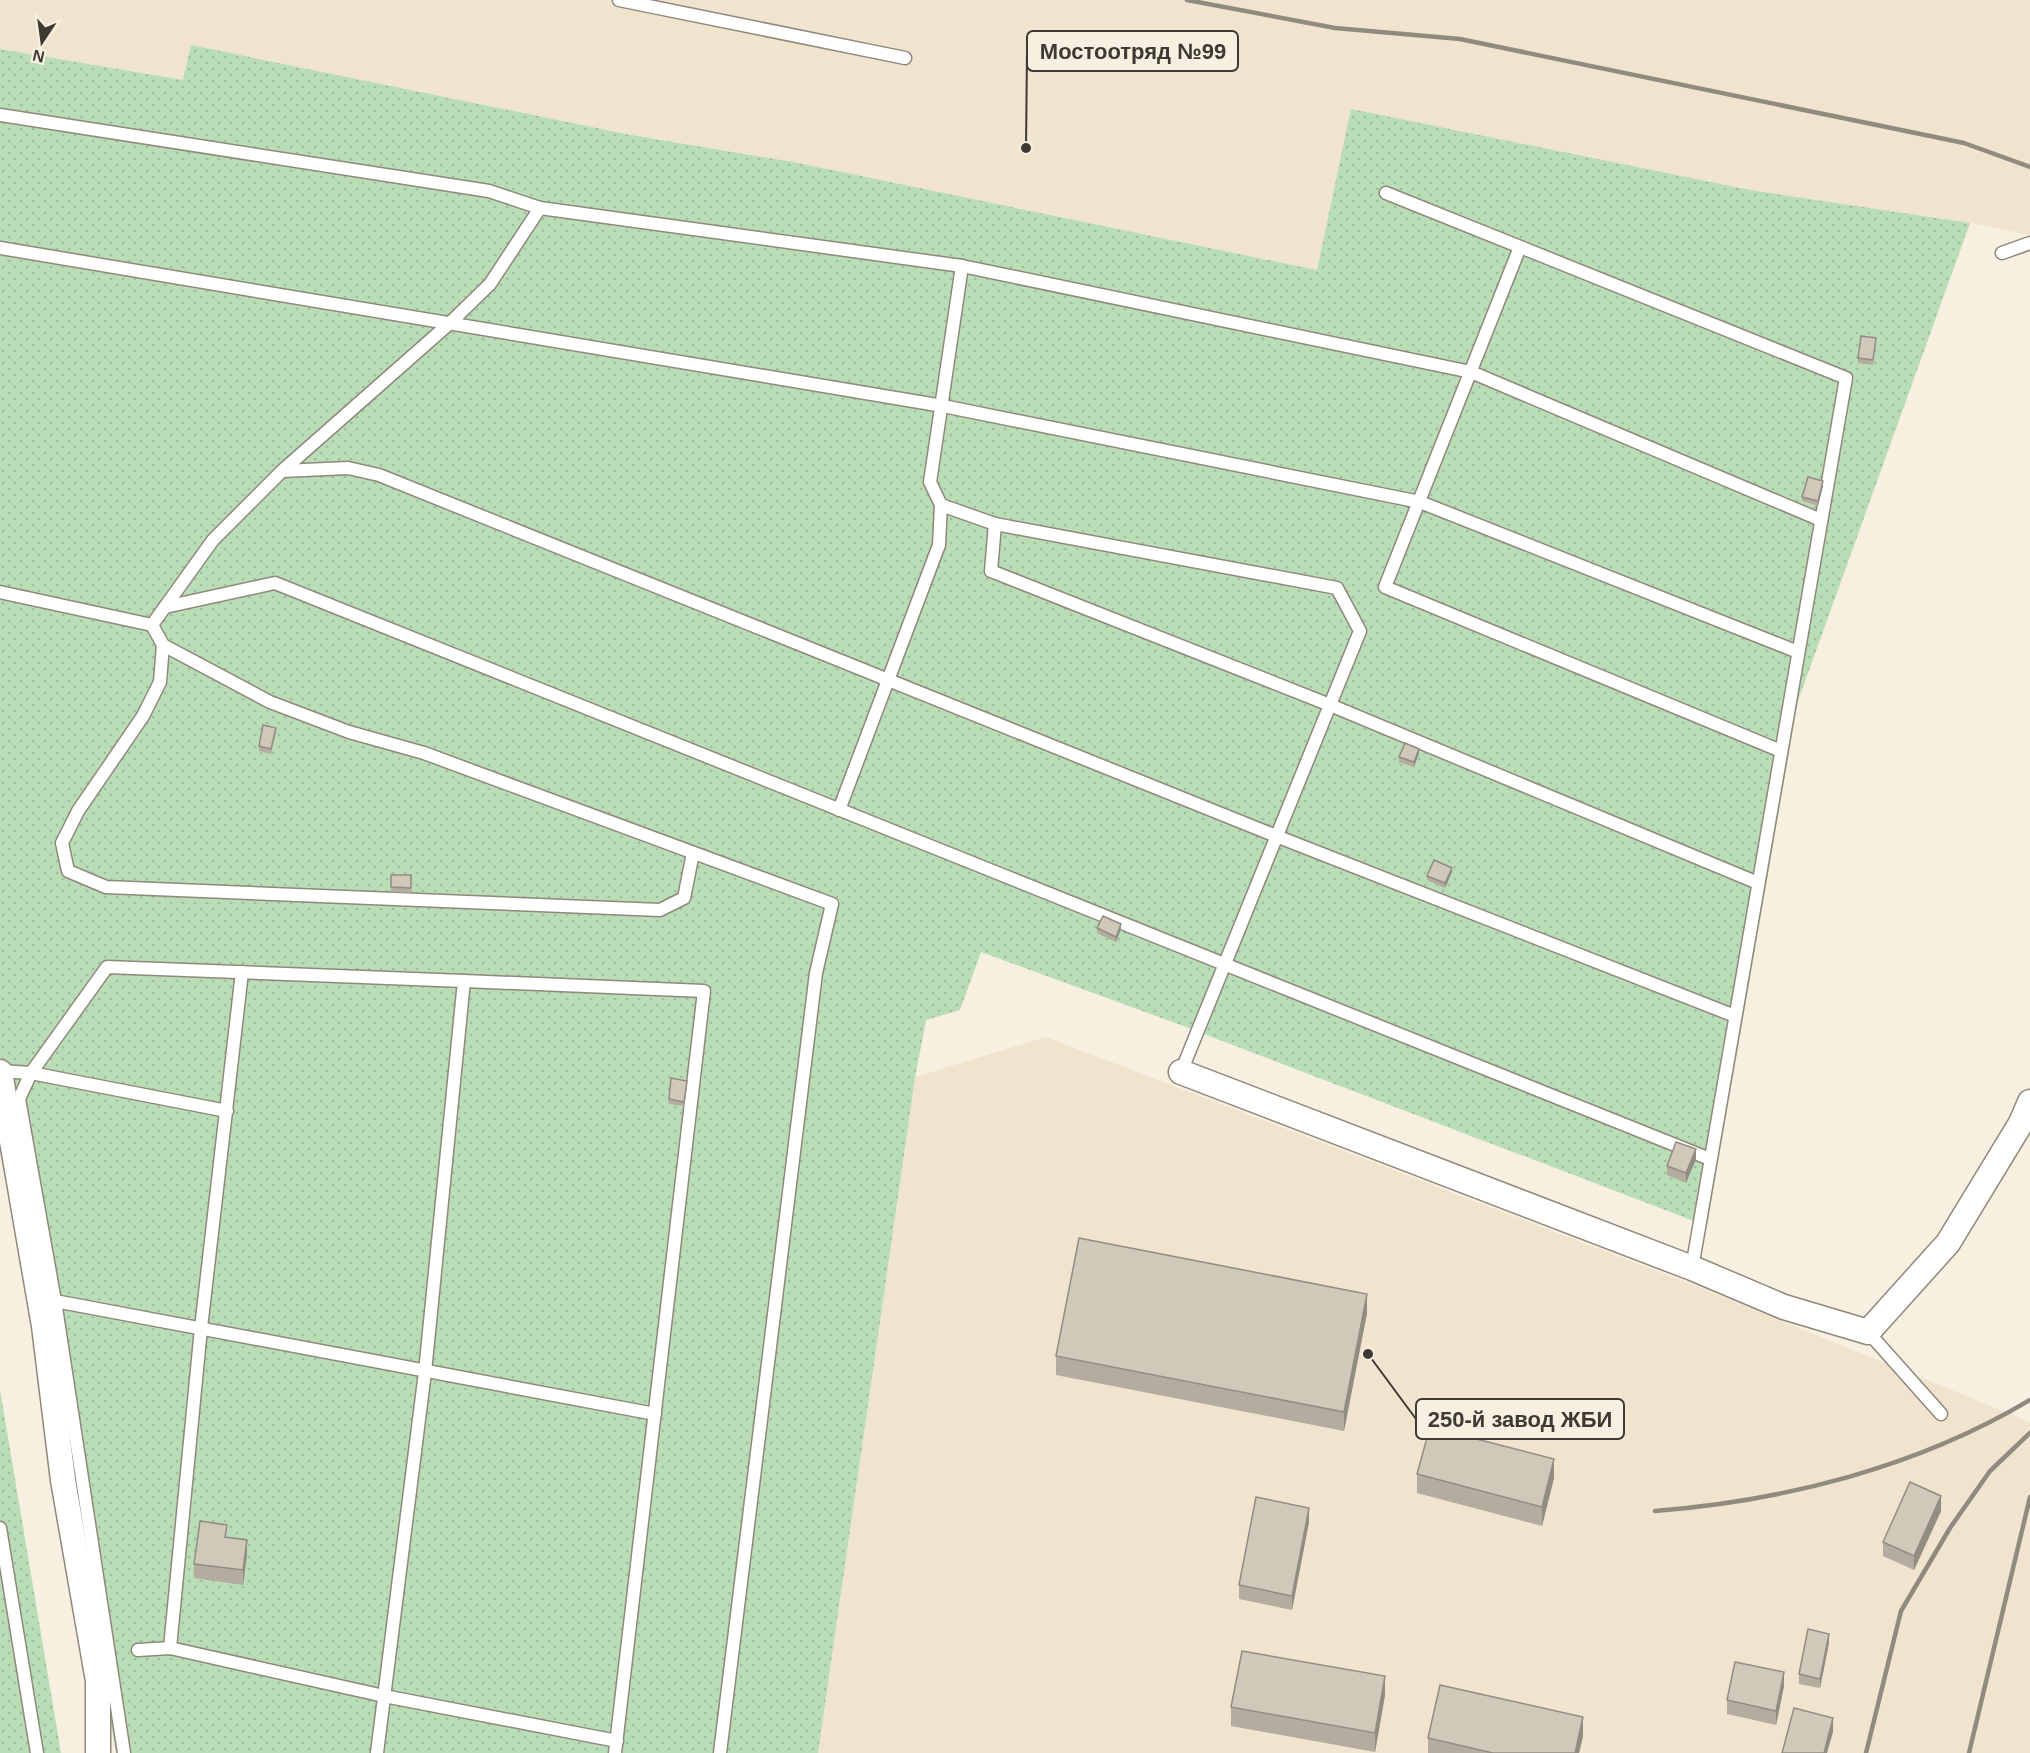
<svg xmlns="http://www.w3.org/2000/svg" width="2030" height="1753" font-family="Helvetica,sans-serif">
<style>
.built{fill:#f0e4ce}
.garden{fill:url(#garden-dots)}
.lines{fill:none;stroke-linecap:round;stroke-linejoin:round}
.lane-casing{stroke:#90887a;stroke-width:15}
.street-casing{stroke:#90887a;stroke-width:27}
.lane{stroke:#fff;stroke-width:12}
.street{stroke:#fff;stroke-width:24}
.rail{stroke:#908a80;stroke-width:4.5}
.wall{fill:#b3ac9f}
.shaded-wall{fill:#928c82}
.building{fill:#d0c8b9;stroke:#928c82;stroke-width:1.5}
.leader{fill:none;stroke:#3d3933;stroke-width:2}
.callout-dot{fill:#3d3933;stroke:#f7efdf;stroke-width:2}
.callout{fill:#f7efdf;stroke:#3d3933;stroke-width:2}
.callout-label{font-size:22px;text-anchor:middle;font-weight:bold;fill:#3d3933}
</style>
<defs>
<pattern id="garden-dots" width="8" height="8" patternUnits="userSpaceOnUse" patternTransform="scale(1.5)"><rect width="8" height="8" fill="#b9ddb6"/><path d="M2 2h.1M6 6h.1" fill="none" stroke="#a0be9d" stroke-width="1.8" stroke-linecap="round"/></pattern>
</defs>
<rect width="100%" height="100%" fill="#f7efdf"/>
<g class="built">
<polygon points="0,0 2030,0 2030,235 1970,223 1750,190 1351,110 1318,270 793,162 627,134 191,45 184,80 0,49"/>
<polygon points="1046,1037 1693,1285 2030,1422 2030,1753 818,1753 915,1077"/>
</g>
<g class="garden">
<polygon points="191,45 626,134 793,162 1317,270 1351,109 1750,190 1970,223 1798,701 1707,1226 1178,1024 981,952 960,1010 926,1020 915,1078 818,1753 116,1753 0,1072 0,49 183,80"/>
<polygon points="0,1390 57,1729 61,1753 0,1753"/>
</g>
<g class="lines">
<defs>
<g id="lane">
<polyline points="619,0 905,58"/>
<polyline points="0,115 489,191 540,208 962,266 1471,372 1821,520"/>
<polyline points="1386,193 1846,378 1692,1268"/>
<polyline points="1520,247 1385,587 1781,751"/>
<polyline points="0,248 943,406 1420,502 1798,652"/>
<polyline points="2002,253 2030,243"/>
<polyline points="962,266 930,482 941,505 995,524 1337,588 1360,631 1181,1072"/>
<polyline points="282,471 348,468 379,475 1276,836 1735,1016"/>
<polyline points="995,524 991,571 1330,705 1758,883"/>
<polyline points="0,592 152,625 213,540 282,471 451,322 490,284 540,208"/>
<polyline points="165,607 275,583 1710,1159"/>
<polyline points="152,625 163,645 270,702 349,732 424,753 832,904 816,973 720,1753"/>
<polyline points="163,645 160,682 143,716 78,811 62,843 68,871 106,887 660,910 684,898 693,853"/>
<polyline points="839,810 939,545 941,505"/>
<polyline points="464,981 704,991 615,1753"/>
<polyline points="0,1071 31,1073 107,967 464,981 425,1372 377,1753"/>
<polyline points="55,1301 655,1414"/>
<polyline points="1868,1332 1941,1414"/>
<polyline points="0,1528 37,1753"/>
<polyline points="170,1648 201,1328 242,972"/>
<polyline points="138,1650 170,1648 384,1696 617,1741"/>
<polyline points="124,1753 55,1301 19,1099 31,1073 227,1111"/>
</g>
<g id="street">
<polyline points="0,1072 44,1326 63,1480 98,1681 98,1753"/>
<polyline points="1181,1072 1692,1268 1784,1307 1868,1332 1948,1243 2021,1123 2030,1102"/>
</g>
</defs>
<use href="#lane" class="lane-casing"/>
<use href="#street" class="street-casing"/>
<use href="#lane" class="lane"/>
<use href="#street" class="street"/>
<g class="rail">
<polyline points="1187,0 1335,28 1460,39 1964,143 2030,167"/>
<path d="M1655,1511C1784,1501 1918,1467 2030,1400"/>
<polyline points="1866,1753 1901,1611 1950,1528 1990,1471 2030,1433"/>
<polyline points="1969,1753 2030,1497"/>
</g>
</g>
<g class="wall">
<polygon points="1876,343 1873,365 1858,363 1858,358"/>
<polygon points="1823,486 1818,506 1802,501 1802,497"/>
<polygon points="276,732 271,754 259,751 259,746"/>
<polygon points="1419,753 1414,767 1399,762 1399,757"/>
<polygon points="1452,872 1445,888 1427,880 1427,876"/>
<polygon points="391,875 411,875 411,893 391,892"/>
<polygon points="1097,928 1121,929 1116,942 1097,933"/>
<polygon points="687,1085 684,1106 669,1104 669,1099"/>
<polygon points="1696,1159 1686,1183 1667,1175 1667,1166"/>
<polygon points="1367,1313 1344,1431 1056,1375 1056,1356"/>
<polygon points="1417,1474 1554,1478 1542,1526 1417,1493"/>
<polygon points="1941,1511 1914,1570 1883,1556 1883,1542"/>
<polygon points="1309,1522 1292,1610 1239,1599 1239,1585"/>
<polygon points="227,1537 247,1554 243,1585 194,1578 194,1564"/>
<polygon points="1829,1643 1820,1688 1799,1684 1799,1674"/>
<polygon points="1784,1686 1776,1725 1727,1714 1727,1700"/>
<polygon points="1385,1695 1375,1752 1231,1726 1231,1707"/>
<polygon points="1583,1736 1579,1753 1428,1753 1428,1738"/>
</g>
<g class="shaded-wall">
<polygon points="1823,481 1823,486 1818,506 1818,501"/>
<polygon points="1419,749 1419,753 1414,767 1414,762"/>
<polygon points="1452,868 1452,872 1445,888 1445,883"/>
<polygon points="1121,924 1121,929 1116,942 1116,937"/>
<polygon points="1696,1149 1696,1159 1686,1183 1686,1173"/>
<polygon points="1367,1294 1367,1313 1344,1431 1344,1412"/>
<polygon points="1554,1459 1554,1478 1542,1526 1542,1507"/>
<polygon points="1941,1496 1941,1511 1914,1570 1914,1556"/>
<polygon points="1309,1508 1309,1522 1292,1610 1292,1596"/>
<polygon points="247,1540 247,1554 243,1585 243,1570"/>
<polygon points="1829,1634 1829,1643 1820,1688 1820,1679"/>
<polygon points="1784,1672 1784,1686 1776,1725 1776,1711"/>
<polygon points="1385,1676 1385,1695 1375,1752 1375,1733"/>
<polygon points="1583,1717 1583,1736 1579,1753 1575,1753"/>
<polygon points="1833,1718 1833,1732 1827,1753 1824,1753"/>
</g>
<g class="building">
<polygon points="1861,336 1876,338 1873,360 1858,358"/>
<polygon points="1808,477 1823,481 1818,501 1802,497"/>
<polygon points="263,725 276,728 271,749 259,746"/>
<polygon points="1405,743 1419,749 1414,762 1399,757"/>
<polygon points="1434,860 1452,868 1445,883 1427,876"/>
<polygon points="391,875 411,875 411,888 391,887"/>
<polygon points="1103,916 1121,924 1116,937 1097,928"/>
<polygon points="671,1078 687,1081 684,1102 669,1099"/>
<polygon points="1676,1142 1696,1149 1686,1173 1667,1166"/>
<polygon points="1079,1238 1367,1294 1344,1412 1056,1356"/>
<polygon points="1430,1427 1554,1459 1542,1507 1417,1474"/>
<polygon points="1910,1482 1941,1496 1914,1556 1883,1542"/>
<polygon points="1256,1497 1309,1508 1292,1596 1239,1585"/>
<polygon points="200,1521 227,1525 225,1537 247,1540 243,1570 194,1564"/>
<polygon points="1808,1629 1829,1634 1820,1679 1799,1674"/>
<polygon points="1242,1651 1385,1676 1375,1733 1231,1707"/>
<polygon points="1735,1662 1784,1672 1776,1711 1727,1700"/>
<polygon points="1440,1685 1583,1717 1575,1753 1493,1753 1428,1738"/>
<polygon points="1794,1708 1833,1718 1824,1753 1782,1753"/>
</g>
<path class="leader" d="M1026 148L1027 51M1368 1354L1416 1419"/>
<g class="callout-dot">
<circle cx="1026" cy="148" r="6"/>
<circle cx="1368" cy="1354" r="6"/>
</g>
<g class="callout">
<rect x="1027" y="31" width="211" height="40" rx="6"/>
<rect x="1416" y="1399" width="208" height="40" rx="6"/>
</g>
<g class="callout-label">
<text x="1133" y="59">Мостоотряд №99</text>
<text x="1520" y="1427">250-й завод ЖБИ</text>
</g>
<g transform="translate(42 42) rotate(193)" stroke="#f7efdf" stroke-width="4.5" paint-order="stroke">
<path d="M0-4.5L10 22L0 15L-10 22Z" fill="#3d3933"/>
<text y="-9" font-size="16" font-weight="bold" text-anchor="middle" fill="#3d3933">N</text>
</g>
</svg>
